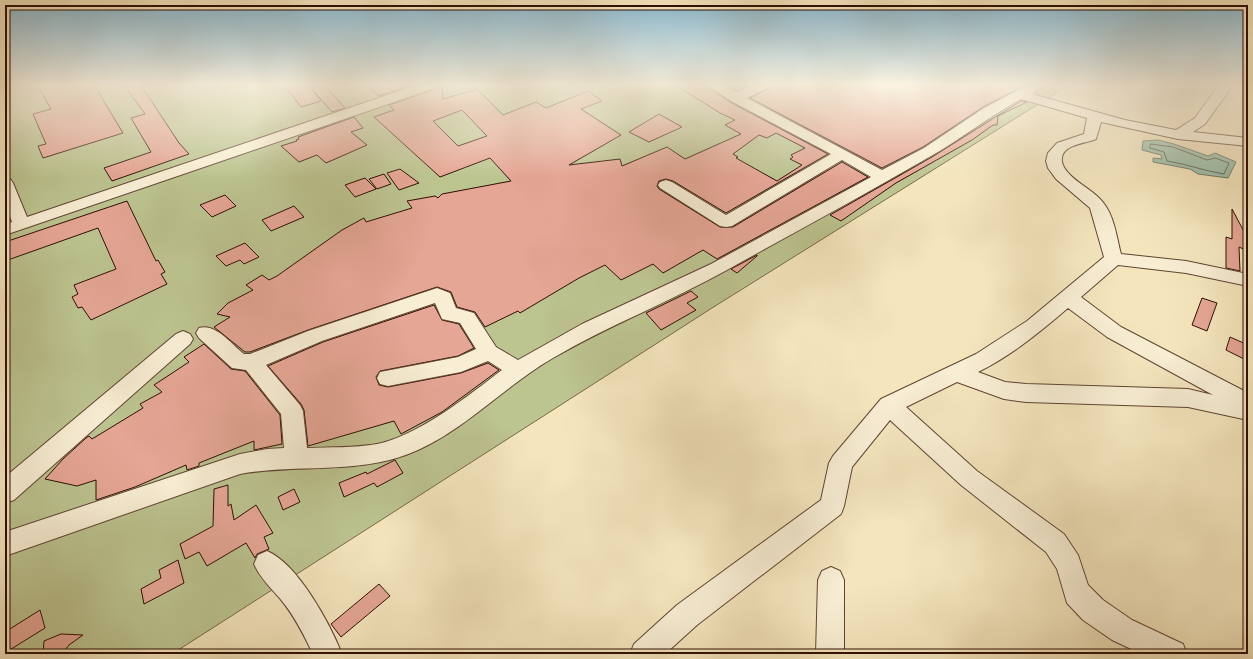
<svg xmlns="http://www.w3.org/2000/svg" width="1253" height="659" font-family="'Libre Bodoni',serif">
<style>
.green{fill:#bcc490;stroke:#76694a}
.water{fill:#9dc0ab;stroke:#717968}
.lines{fill:none;stroke-linecap:round;stroke-linejoin:round}
.shore{stroke:#666757;stroke-width:1}
.building{fill:#e5a695;stroke:#2f0e03;fill-rule:evenodd}
.street-casing{stroke:#604432;stroke-width:2}
.street{fill:#f8eed4;fill-rule:evenodd}
</style>
<rect width="100%" height="100%" fill="#f4e5bd"/>
<filter id="stains"><feTurbulence type="fractalNoise" baseFrequency=".005" numOctaves="4"/><feColorMatrix values="0 0 0 0 .2 0 0 0 0 .09 0 0 0 0 .02 0 0 0 .5 -.17"/></filter>
<radialGradient id="worn" r=".72"><stop offset=".6" stop-color="#630" stop-opacity="0"/><stop offset="1" stop-color="#630" stop-opacity=".3"/></radialGradient>
<polygon class="green" points="5,85 1069,85 712,308 172,654 5,654"/>
<polygon class="water" points="1158,140 1174,144 1208,156 1215,153 1236,162 1228,178 1198,174 1190,169 1153,162 1153,158 1162,159 1161,155 1142,150 1143,141"/>
<g class="lines">
<path class="shore" d="M1151,144L1173,147L1207,160L1215,158L1229,163L1224,174C1204,171 1187,164 1167,161L1164,152L1150,148Z"/>
</g>
<g class="building">
<polygon points="37,85 94,85 123,133 43,158 38,146 46,144 33,114 51,109"/>
<polygon points="124,85 141,85 179,143 189,154 112,181 104,168 151,152 131,118 145,114"/>
<polygon points="284,85 308,85 321,101 301,107"/>
<polygon points="319,85 324,85 345,108 332,112 313,90"/>
<polygon points="366,85 412,85 379,96"/>
<path d="M438,85H442L443,99L477,89L503,115L536,102L546,108L588,91L602,101L581,109L621,135L569,165L620,159L622,166L667,147L685,159L741,134L725,125L735,120L720,113L675,85H705L730,102L828,154L726,213L673,181L666,179L659,181L657,186L659,189L720,227H733L842,162L868,177L717,259L703,250L663,273L653,264L621,280L605,265L579,278L520,313L518,311L485,327L475,312L457,307L451,292L437,287L308,330L250,352H245L214,327L230,317L217,314L228,303L253,290L246,285L262,275L269,280L277,276L342,230L364,218L366,222L412,208L407,201L435,196L438,198L442,194L511,181L490,158L440,177L374,117L394,110L389,105L435,89ZM462,110L487,136L458,146L433,121ZM776,133L805,148L791,155L793,157L790,159L802,165L777,181L736,158L738,157L733,154L759,135L767,138Z"/>
<polygon points="770,85 1025,85 983,107 923,147 882,168 750,98 768,89"/>
<polygon points="1021,101 1027,102 998,116 997,125 993,125 972,140 896,183 841,221 830,215 932,157"/>
<polygon points="659,114 682,127 649,142 629,132"/>
<polygon points="354,117 363,128 351,132 367,145 326,163 317,155 299,162 281,146 297,141 296,140 299,139 298,137"/>
<polygon points="400,169 419,183 399,190 387,173"/>
<polygon points="384,174 391,184 377,189 369,179"/>
<polygon points="365,178 376,189 355,197 345,185"/>
<polygon points="225,195 236,206 212,217 200,205"/>
<polygon points="127,201 156,261 158,260 165,272 161,274 167,284 91,320 82,307 78,308 72,297 78,294 74,285 116,269 98,228 5,261 5,242"/>
<polygon points="294,206 304,217 271,231 262,220"/>
<polygon points="1232,209 1248,239 1248,251 1239,247 1240,271 1226,268 1226,237 1232,239"/>
<polygon points="245,243 259,257 244,264 240,260 226,266 216,256"/>
<polygon points="757,256 737,273 731,269 757,255"/>
<polygon points="691,291 698,297 687,303 696,310 661,330 646,313"/>
<polygon points="1202,298 1217,303 1207,331 1192,325"/>
<polygon points="434,305 442,320 459,324 474,348 458,356 380,371 376,377 379,385 388,387 461,373 488,363 499,370 442,412 401,434 394,421 308,446 304,410 301,404 268,366 323,342"/>
<polygon points="1230,337 1248,345 1248,361 1226,350"/>
<polygon points="204,344 231,369 245,371 280,415 282,444 254,450 254,441 199,463 199,466 187,470 186,465 135,487 96,500 96,480 77,486 45,479 63,459 86,438 89,436 92,439 143,408 140,404 162,392 154,385 189,362 184,357"/>
<polygon points="395,460 403,473 377,487 374,483 344,497 339,483 366,472 367,474"/>
<polygon points="228,485 228,506 231,504 234,520 256,505 273,533 264,537 269,549 257,554 255,558 246,543 207,566 199,552 185,559 180,544 213,526 214,489"/>
<polygon points="294,489 300,502 283,510 278,497"/>
<polygon points="178,560 184,583 144,604 141,589 161,578 159,570"/>
<polygon points="379,584 390,596 341,637 331,624"/>
<polygon points="40,610 45,628 8,651 5,632"/>
<polygon points="61,634 83,635 69,645 62,654 43,654 44,641"/>
</g>
<g class="lines">
<defs>
<g id="street">
<polygon points="417,85 437,85 435,88 5,235 5,224 12,222 5,203 5,178 11,180 13,183 27,217"/>
<path d="M706,85H723L737,92L751,85H769L767,88L747,98L882,170L924,148L984,108L1028,85H1045L1032,94L1125,120L1176,130L1195,118L1219,85H1233L1205,124L1193,132L1248,138V146L1178,139L1101,122L1096,139C1087,143 1068,144 1063,154C1055,172 1089,187 1099,198C1114,212 1116,235 1121,254L1186,261L1248,274V286L1186,273L1118,265L1081,297L1121,327L1248,393V420L1188,407L1026,402L1004,399L957,382L906,407L977,471L1064,534L1078,555L1088,585L1103,600L1132,620L1183,644L1187,654H1142L1112,640L1083,620L1067,603L1057,569L1046,552L961,485L890,420L852,467L844,506L841,514L697,625L665,654H630L634,644L677,605L821,500L829,463L833,456L881,399L976,354L1027,321L1104,257L1090,208L1056,179L1048,168L1046,161L1048,153L1057,143L1084,134L1087,118L1021,99C990,116 962,138 931,156C864,195 795,232 727,270C670,302 609,325 553,358C506,385 468,427 418,450C362,476 299,463 240,474L5,556V532L240,454L267,449L284,448L281,414L246,370L232,368L199,338L196,333L199,328C216,323 231,344 244,354H250L308,331L437,288L450,293L456,308L474,313L496,347L518,360L582,324L711,264L871,177L842,160L732,226L726,227L720,226L660,188L658,185L660,182L666,180L672,182L726,215L831,154L731,101ZM435,303L442,319L460,323L476,349L458,357L380,372L377,378L380,384L388,386L461,372L488,361L502,370C469,395 418,436 377,444C354,448 330,447 307,448L303,411L300,405L266,365L322,341ZM1068,308L1107,337L1213,395L1188,389L1026,384L1005,382L978,372C1011,356 1040,332 1068,308Z"/>
<polygon points="183,331 190,334 193,339 190,344 14,500 5,503 5,477 176,334"/>
<path d="M267,551C298,564 330,624 342,654H313C304,635 295,617 282,601C272,589 260,578 254,564L258,555Z"/>
<polygon points="831,567 840,571 844,580 844,654 816,654 818,580 822,571"/>
</g>
</defs>
<use href="#street" class="street-casing"/>
<use href="#street" class="street"/>
</g>
<linearGradient id="sky" x2="0" y2="1"><stop stop-color="#8ab9d0"/><stop offset="0.48" stop-color="#faf3e1"/><stop offset="1" stop-color="#faf3e1" stop-opacity="0"/></linearGradient>
<rect width="1253" height="177" fill="url(#sky)"/>
<rect width="1253" height="659" fill="none" stroke="#f4e5bd" stroke-width="20"/>
<rect x="6" y="6" width="1241" height="647" fill="none" stroke="#2f0e03" stroke-width="2"/>
<rect x="10" y="10" width="1233" height="639" fill="none" stroke="#2f0e03"/>
<rect width="100%" height="100%" filter="url(#stains)"/>
<rect width="100%" height="100%" fill="url(#worn)"/>
</svg>
